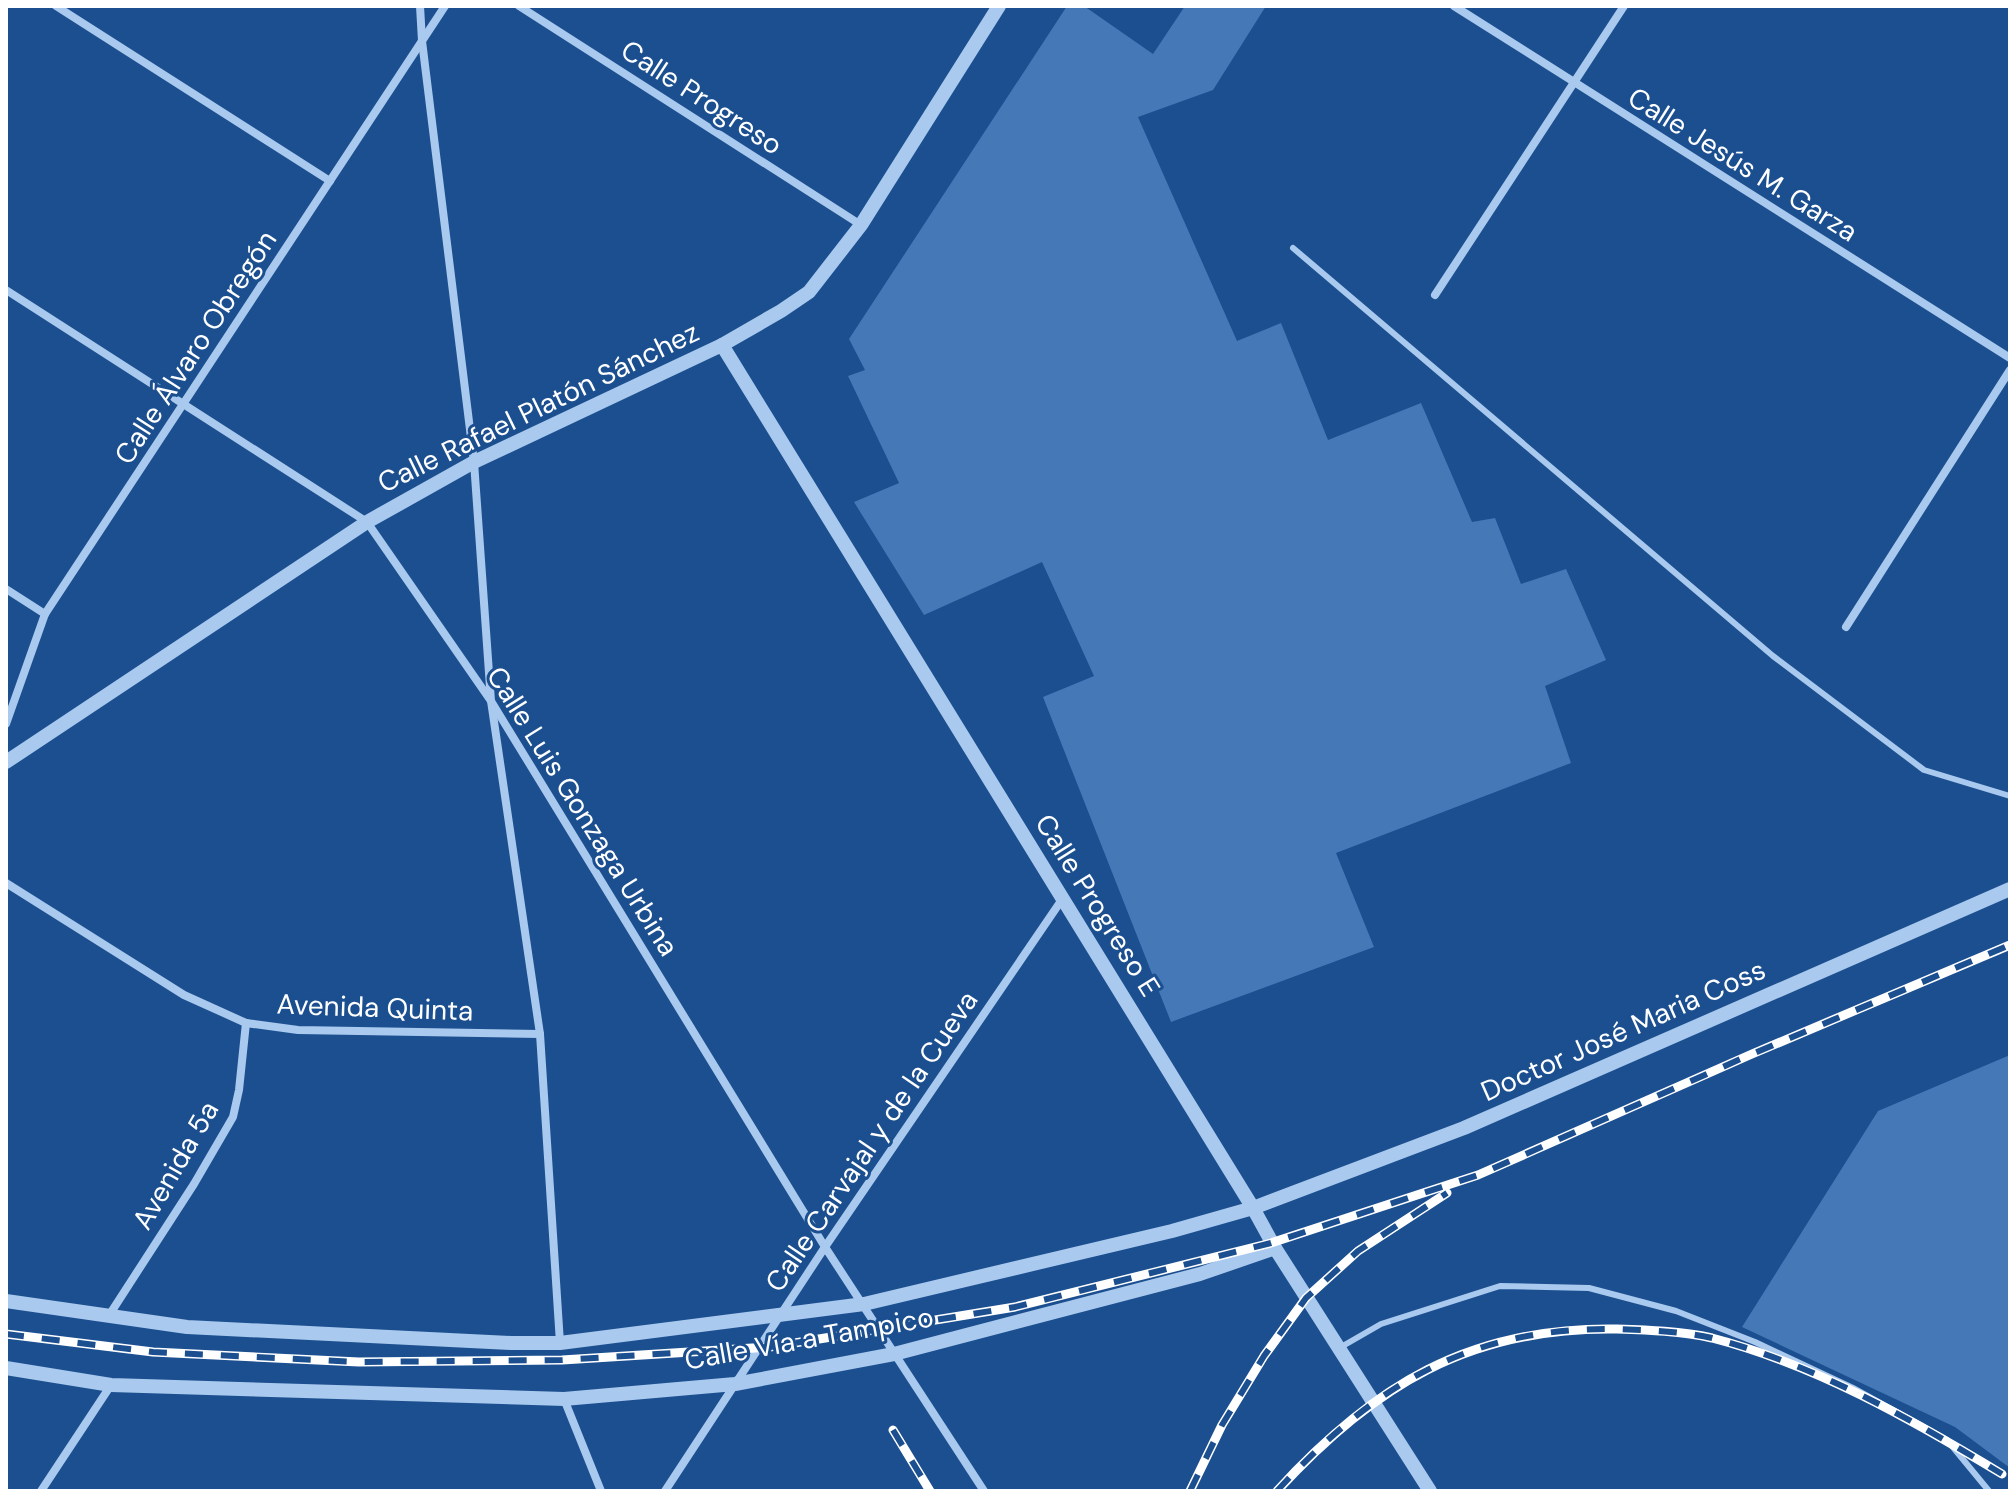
<svg xmlns="http://www.w3.org/2000/svg" width="2016" height="1497" font-family="'DM Sans',sans-serif">
<style>
.building{fill:#4478b7}
.lines{fill:none;stroke-linecap:round;stroke-linejoin:round}
.service{stroke:#a9c9ee;stroke-width:6}
.minor{stroke:#a9c9ee;stroke-width:8}
.tertiary{stroke:#a9c9ee;stroke-width:14}
.rail-casing{stroke:#fff;stroke-width:9}
.rail{stroke:#1b4f8f;stroke-width:6;stroke-dasharray:18;stroke-linecap:butt}
.labels{text-anchor:middle;stroke-width:6;stroke-linejoin:round;paint-order:stroke}
.street-label{font-size:28px;fill:#fff;stroke:#1b4f8f}
</style>
<rect width="100%" height="100%" fill="#1b4f8f"/>
<g class="building">
<polygon points="1067,6 1084,6 1153,54 1185,6 1266,6 1213,90 1138,117 1237,341 1281,323 1328,440 1421,403 1472,522 1495,518 1521,584 1566,569 1606,660 1545,686 1571,763 1336,853 1374,947 1171,1022 1043,697 1094,676 1042,562 924,615 854,502 899,483 848,376 865,370 849,339"/>
<polygon points="2010,1055 2010,1468 1955,1427 1742,1327 1878,1111"/>
</g>
<g class="lines">
<g class="service">
<polyline points="1293,248 1773,656 1924,770 2010,796"/>
<polyline points="1341,1347 1381,1324 1500,1286 1589,1288 1676,1311 1755,1342 1853,1388 1947,1440 1989,1491"/>
</g>
<g class="minor">
<polyline points="56,6 330,181"/>
<polyline points="420,6 422,41 474,462 491,701 540,1034 560,1343"/>
<polyline points="519,6 861,225"/>
<polyline points="1454,6 2010,358"/>
<polyline points="6,290 367,522 491,701 825,1247 984,1491"/>
<polyline points="1435,295 1624,6"/>
<polyline points="6,589 45,614"/>
<polyline points="1846,627 2010,370"/>
<polyline points="6,724 45,614 445,6"/>
<polyline points="6,883 184,995 246,1023 298,1030 540,1034"/>
<polyline points="108,1317 194,1184 233,1117 239,1090 246,1023"/>
<polyline points="564,1399 601,1491"/>
<polyline points="41,1491 111,1385"/>
<polyline points="665,1491 825,1247 1063,898"/>
</g>
<g class="tertiary">
<polyline points="722,345 1253,1208 1275,1248 1430,1491"/>
<polyline points="6,762 367,522 474,462 722,345 781,311 809,292 861,225 999,6"/>
<polyline points="6,1301 187,1327 511,1343 560,1343 864,1304 1172,1231 1253,1208 1464,1128 2010,889"/>
<polyline points="6,1368 111,1385 564,1399 735,1384 894,1354 1200,1274 1275,1248"/>
</g>
<defs>
<g id="rail">
<polyline points="6,1334 153,1352 359,1362 562,1360 770,1347 1015,1307 1271,1243 1478,1175 1752,1054 2010,945"/>
<polyline points="893,1430 930,1491"/>
<polyline points="1190,1491 1222,1425 1264,1356 1306,1298 1358,1251 1447,1193"/>
<path d="M1277,1491C1373,1386 1469,1327 1615,1329C1646,1330 1681,1331 1712,1338C1816,1365 1911,1419 2002,1474"/>
</g>
</defs>
<use href="#rail" class="rail-casing"/>
<use href="#rail" class="rail"/>
</g>
<g class="labels">
<g class="street-label">
<text transform="translate(702 97) rotate(33)" y="10">Calle Progreso</text>
<text transform="translate(1743 164) rotate(32)" y="10">Calle Jesús M. Garza</text>
<text transform="translate(195 347) rotate(-57)" y="10">Calle Álvaro Obregón</text>
<text transform="translate(538 407) rotate(-26)" y="10">Calle Rafael Platón Sánchez</text>
<text transform="translate(583 811) rotate(58)" y="10">Calle Luis Gonzaga Urbina</text>
<text transform="translate(1098 905) rotate(58)" y="10">Calle Progreso E</text>
<text transform="translate(375 1007) rotate(2)" y="10">Avenida Quinta</text>
<text transform="translate(1623 1030) rotate(-24)" y="10">Doctor José Maria Coss</text>
<text transform="translate(871 1141) rotate(-56)" y="10">Calle Carvajal y de la Cueva</text>
<text transform="translate(175 1165) rotate(-60)" y="10">Avenida 5a</text>
<text transform="translate(809 1338) rotate(-10)" y="10">Calle Vía a Tampico</text>
</g>
</g>
<rect width="2016" height="1497" fill="none" stroke="#ffffff" stroke-width="16"/>
</svg>
